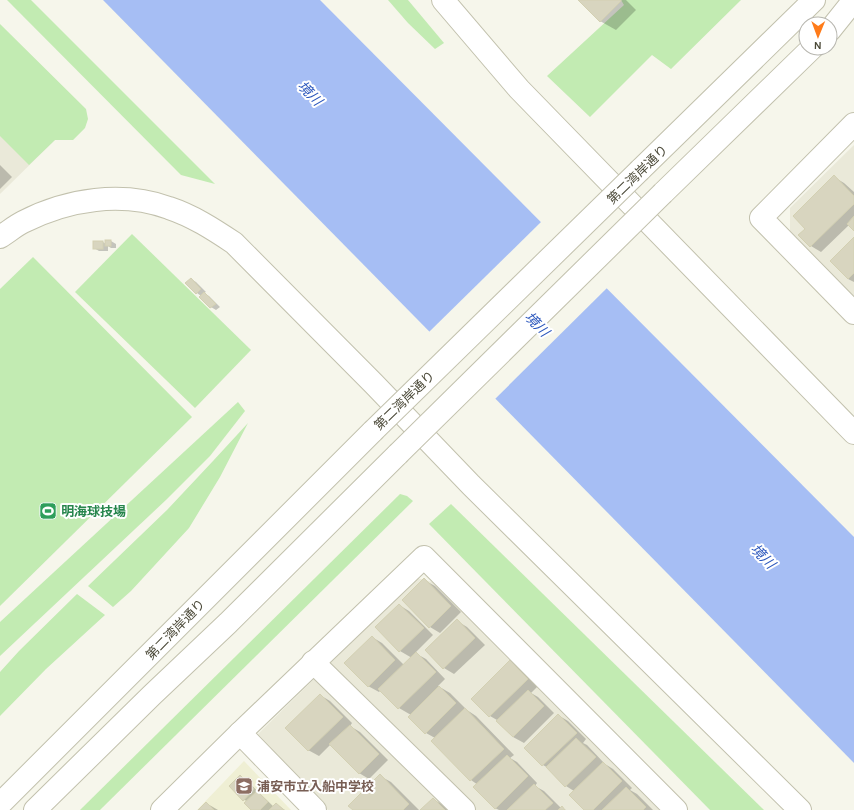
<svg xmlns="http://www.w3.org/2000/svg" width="854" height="810" font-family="Karla,'Noto Sans JP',sans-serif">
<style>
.residential{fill:#eae9d9}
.education{fill:#efefd4}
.green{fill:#c2ebb2}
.water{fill:#a6bef4}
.pier{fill:#f6f6eb}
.shadow{fill:#0003}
.building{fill:#d8d5bf;stroke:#d3d0b2}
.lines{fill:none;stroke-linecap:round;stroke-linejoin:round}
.minor-casing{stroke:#c2c1ad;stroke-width:24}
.tertiary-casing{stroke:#c2c1ad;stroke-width:24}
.minor{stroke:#fff;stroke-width:22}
.tertiary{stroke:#fff;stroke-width:22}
.tertiary-bridge-casing{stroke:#c2c1ad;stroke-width:24;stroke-linecap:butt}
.tertiary-bridge{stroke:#fff;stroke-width:22}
.labels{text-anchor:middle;stroke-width:4;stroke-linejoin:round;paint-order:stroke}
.street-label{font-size:13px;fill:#4b4938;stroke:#fff}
.leisure-label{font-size:13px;font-weight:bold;fill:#27864d;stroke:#fff;text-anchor:start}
.education-label{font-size:13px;font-weight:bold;fill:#785e54;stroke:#fff;text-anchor:start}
.water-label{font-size:14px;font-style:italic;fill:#2b57bd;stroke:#fff}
</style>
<rect width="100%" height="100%" fill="#f6f6eb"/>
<g class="residential">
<polygon points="0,65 65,130 0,194"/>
<polygon points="854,145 854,296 790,231 790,208"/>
<polygon points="417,578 436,583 659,810 328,810 255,737"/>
</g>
<polygon class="education" points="244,761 291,810 197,810"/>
<g class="green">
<polygon points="7,0 31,0 215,184 181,175"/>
<polygon points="388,0 408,0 444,43 435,49 408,23"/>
<polygon points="621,0 741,0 671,69 652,55 590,117 547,76 624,5"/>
<polygon points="0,24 86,109 88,119 85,128 73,140 55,140 29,165 0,136"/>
<polygon points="132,234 251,350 195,408 75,292"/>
<polygon points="33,257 192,417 0,606 0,289"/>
<polygon points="238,402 245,411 210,456 167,499 0,656 0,622"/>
<polygon points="248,423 220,477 189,528 131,591 113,607 88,586 167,510 213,461"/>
<polygon points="400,494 407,496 413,501 100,810 80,810"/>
<polygon points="451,504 764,810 710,810 429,524"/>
<polygon points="77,594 105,615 46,669 0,716 0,672 19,651"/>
</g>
<polygon class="water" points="103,0 320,0 854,537 854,763"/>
<polygon class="pier" points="542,221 608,287 494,400 428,333"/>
<g class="shadow">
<polygon points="579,0 626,0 636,10 616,30 600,21"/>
<polygon points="0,165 12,177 0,189"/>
<polygon points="834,177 844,183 854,192 854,230 849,225 821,252 811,246 800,235 806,229"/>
<polygon points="854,238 854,282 848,279"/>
<polygon points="106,241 111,241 116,244 116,248 111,248 108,246 108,251 99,251 94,248 103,242 106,244"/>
<polygon points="191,279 196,282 206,292 204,293 209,296 220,307 216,310 211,307 201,296 197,293"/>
<polygon points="424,580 435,586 461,612 440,633 430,627"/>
<polygon points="399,605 409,611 433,635 415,653 426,659 445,679 438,686 450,693 467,710 476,716 514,755 510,758 517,762 537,783 535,786 544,791 561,808 566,810 499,810 495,808 478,785 471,780 435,738 426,733 411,715 399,708 381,690 379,692 368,686 372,637 382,643 404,665 412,658 400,651 377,627"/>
<polygon points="457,621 467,627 485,645 454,674 444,668 426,650"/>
<polygon points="510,662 521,668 538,686 531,693 538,697 554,713 524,743 513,737 497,720 490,716 473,699"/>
<polygon points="320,695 330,701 352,723 350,726 360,732 388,760 369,779 359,773 331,744 319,756 308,750"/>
<polygon points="558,715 568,721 586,739 583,743 587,745 605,764 613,769 632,788 630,790 637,794 653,810 586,810 574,791 566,786 548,768 543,765 525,748"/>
<polygon points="240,776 245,779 274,807 276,804 285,810 252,810 247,801 244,800"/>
<polygon points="380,776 391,782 419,810 354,810"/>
<polygon points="433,799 443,805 448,810 422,810"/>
<polygon points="206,803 218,810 199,810"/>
</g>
<g class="building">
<polygon points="578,0 621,0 621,1 600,22"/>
<polygon points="834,175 854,196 854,204 810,247 798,235 805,229 793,216"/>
<polygon points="854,216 854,231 847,224"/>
<polygon points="854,237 854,273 848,279 830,261"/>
<rect x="105" y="240" width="6" height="6"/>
<rect x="93" y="241" width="10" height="8"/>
<polygon points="191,278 201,289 196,294 185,283"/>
<polygon points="204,292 216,304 210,308 199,297"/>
<polygon points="424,578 451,606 429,628 402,600"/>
<polygon points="399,604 424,628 399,652 375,627"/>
<polygon points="457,619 475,638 443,669 425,650"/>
<polygon points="372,636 395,660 368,687 344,663"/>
<polygon points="416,652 436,672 398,709 378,689"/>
<polygon points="510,660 528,679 489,717 471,699"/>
<polygon points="439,686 456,703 425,734 408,717"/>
<polygon points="528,690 544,706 513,737 496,721"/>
<polygon points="320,694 343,717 308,751 285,728"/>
<polygon points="465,708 504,749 470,781 431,741"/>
<polygon points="558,714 577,733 542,766 524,748"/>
<polygon points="350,725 379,754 359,774 329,744"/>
<polygon points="576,738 596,757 565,787 546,767"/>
<polygon points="507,755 528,776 495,809 473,787"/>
<polygon points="603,762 622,781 593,810 584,810 569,795"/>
<polygon points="380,774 409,804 403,810 353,810 348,806"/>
<polygon points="240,775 254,789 243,801 229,786"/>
<polygon points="534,784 553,803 545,810 507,810"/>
<polygon points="626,787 646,807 643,810 602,810"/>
<polygon points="257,791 268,802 260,810 251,810 244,803"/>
<polygon points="433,798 445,810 420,810"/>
<polygon points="206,802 214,810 198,810"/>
<polygon points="276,803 284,810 269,810"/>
<polygon points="562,806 565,810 558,810"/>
</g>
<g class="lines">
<defs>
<g id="minor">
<polyline points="854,124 761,218 854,313"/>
<polyline points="313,662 464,810"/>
<polyline points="240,733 315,810"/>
<polyline points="162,810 240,733 424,557 676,810"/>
</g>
<g id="tertiary">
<polyline points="443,0 519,89 854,433"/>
<polyline points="830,30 854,0"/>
<polyline points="640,170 814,0"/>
<polyline points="663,193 812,48"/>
<path d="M0,237C8,232 15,226 23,222C68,199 122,191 169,208C193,216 213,229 234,243L374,384L471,485L800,810"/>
<polyline points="0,804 373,431"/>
<polyline points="35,810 152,695 228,623 398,454"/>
</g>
</defs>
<use href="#minor" class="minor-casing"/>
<use href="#tertiary" class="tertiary-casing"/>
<use href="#minor" class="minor"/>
<use href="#tertiary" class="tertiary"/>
<defs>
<g id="tertiary-bridge">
<polyline points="373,431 640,170"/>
<polyline points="398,454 663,193"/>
</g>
</defs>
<use href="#tertiary-bridge" class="tertiary-bridge-casing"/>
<use href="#tertiary-bridge" class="tertiary-bridge"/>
</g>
<defs>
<symbol id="stadium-square" viewBox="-11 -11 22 22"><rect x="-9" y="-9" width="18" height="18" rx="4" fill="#2e9e5b" stroke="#fff"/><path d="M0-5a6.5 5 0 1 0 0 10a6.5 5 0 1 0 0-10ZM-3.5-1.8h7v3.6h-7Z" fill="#fff"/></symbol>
<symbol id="school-square" viewBox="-11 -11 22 22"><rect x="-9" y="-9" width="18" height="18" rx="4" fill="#8d6e63" stroke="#fff"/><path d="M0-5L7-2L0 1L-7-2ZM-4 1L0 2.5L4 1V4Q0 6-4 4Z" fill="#fff"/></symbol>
</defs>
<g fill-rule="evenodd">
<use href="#stadium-square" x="38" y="501" width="20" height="20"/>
<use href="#school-square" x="234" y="776" width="20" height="20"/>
</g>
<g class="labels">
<g class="street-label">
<text transform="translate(637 174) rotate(-44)" y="5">第二湾岸通り</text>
<text transform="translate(404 400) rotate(-44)" y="5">第二湾岸通り</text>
<text transform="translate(175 629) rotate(-46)" y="5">第二湾岸通り</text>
</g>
<g class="leisure-label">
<text x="61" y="516">明海球技場</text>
</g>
<g class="education-label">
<text x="257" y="791">浦安市立入船中学校</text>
</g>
<g class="water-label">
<text transform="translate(310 93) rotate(46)" y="5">境川</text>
<text transform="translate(537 324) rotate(46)" y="5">境川</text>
<text transform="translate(763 556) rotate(46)" y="5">境川</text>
</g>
</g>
<g transform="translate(818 36) rotate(181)"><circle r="19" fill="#ffffff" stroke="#b7b6af"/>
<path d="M0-3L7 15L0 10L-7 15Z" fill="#ff7b19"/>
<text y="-6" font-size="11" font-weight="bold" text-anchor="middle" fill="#4b4938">N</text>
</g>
</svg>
